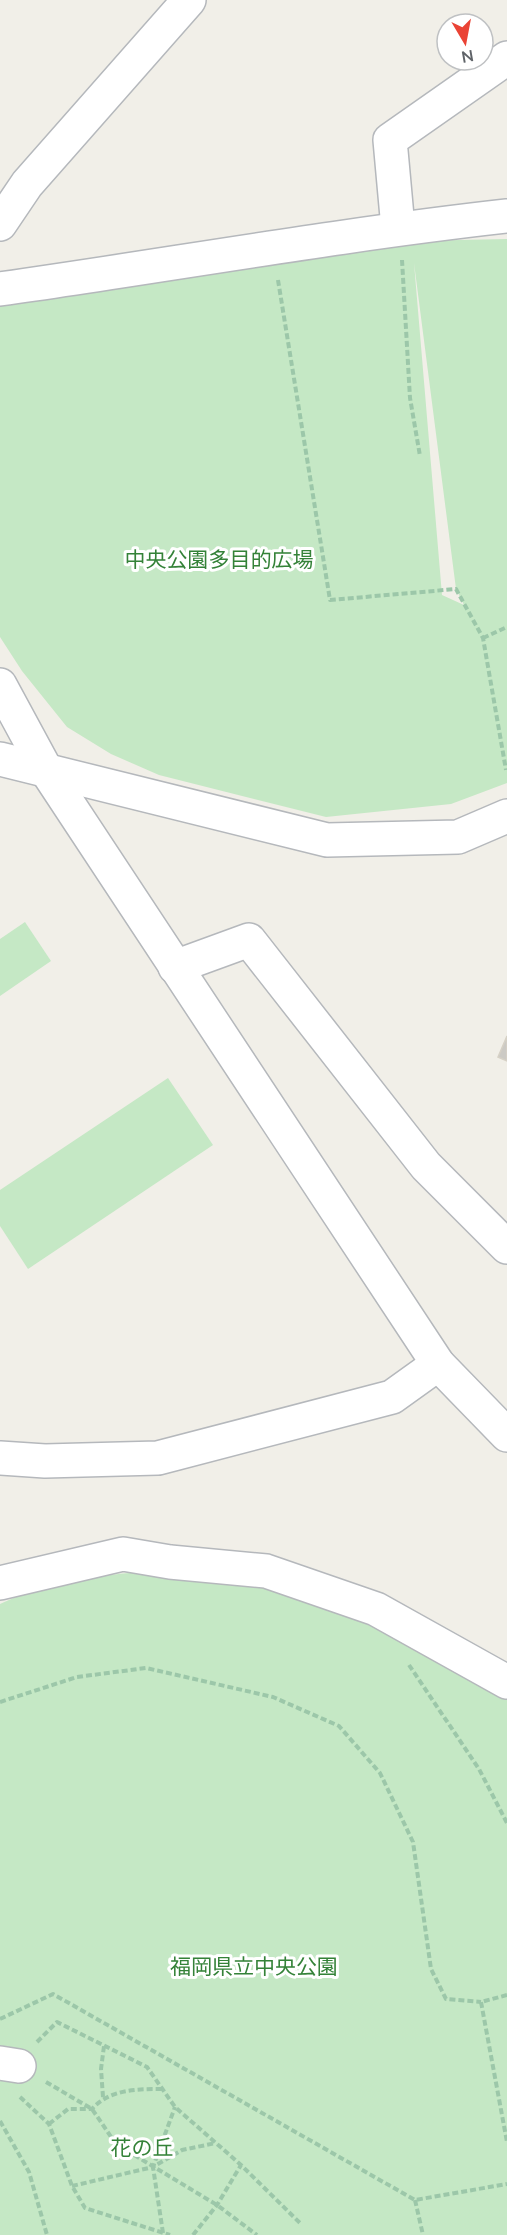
<svg xmlns="http://www.w3.org/2000/svg" width="507" height="2235" font-family="Mulish,'Noto Sans JP',sans-serif">
<style>
.green{fill:#c5e8c5;fill-rule:evenodd}
.building{fill:#cccac5;stroke:#d6d1c6;stroke-width:1.5}
.lines{fill:none;stroke-linecap:round;stroke-linejoin:round}
.minor-casing{stroke:#b5b8bc;stroke-width:36}
.path{stroke:#9cc7a9;stroke-width:4;stroke-dasharray:6 3;stroke-linecap:butt}
.minor{stroke:#fff;stroke-width:33}
.labels{text-anchor:middle;stroke-width:6;stroke-linejoin:round;paint-order:stroke}
.park-label{font-size:21px;fill:#348238;stroke:#fff}
</style>
<rect width="100%" height="100%" fill="#f1efe8"/>
<g class="green">
<path d="M507,239V783L451,804L326,817L159,775L111,754L67,727L22,671L0,637V303L411,241ZM414,263L456,589L464,605L442,595Z"/>
<polygon points="25,922 51,961 0,996 0,939"/>
<polygon points="168,1078 213,1145 28,1269 0,1226 0,1190"/>
<path d="M199,1570L361,1611L507,1699V2235H0V1604C62,1575 132,1571 199,1570Z"/>
</g>
<polygon class="building" points="507,1036 507,1061 498,1057"/>
<g class="lines">
<defs>
<g id="minor">
<polyline points="0,224 27,184 189,0"/>
<polyline points="398,228 390,140 507,58"/>
<path d="M0,289C169,265 337,235 507,216"/>
<polyline points="0,685 46,770 438,1364 507,1435"/>
<polyline points="0,759 327,840 458,837 507,816"/>
<polyline points="175,967 249,940 426,1166 507,1247"/>
<polyline points="0,1458 45,1461 158,1458 392,1397 438,1364"/>
<polyline points="0,1583 123,1554 170,1562 266,1571 376,1609 507,1682"/>
<polyline points="0,2063 19,2066"/>
</g>
</defs>
<use href="#minor" class="minor-casing"/>
<g class="path">
<polyline points="402,260 410,398 420,456"/>
<polyline points="278,280 330,600 456,589 483,638 506,770"/>
<polyline points="483,638 507,627"/>
<polyline points="409,1665 479,1769 507,1823"/>
<polyline points="0,1702 77,1677 146,1668 273,1697 339,1726 380,1773 413,1842 431,1969 446,1999 481,2002"/>
<polyline points="507,1995 481,2002 507,2142"/>
<polyline points="0,2019 53,1994 415,2200 507,2184"/>
<polyline points="37,2042 57,2022 147,2067 175,2107 241,2165 301,2224"/>
<polyline points="46,2082 92,2109 116,2144 217,2205 257,2235"/>
<polyline points="20,2097 49,2124 72,2186 85,2208 170,2235"/>
<polyline points="103,2097 101,2069 104,2046"/>
<polyline points="0,2121 29,2172 47,2235"/>
<path d="M49,2124L68,2109H92C110,2089 137,2089 162,2089"/>
<polyline points="72,2186 153,2167 175,2107"/>
<polyline points="415,2200 423,2235"/>
<polyline points="163,2233 153,2167 182,2150 216,2143"/>
<polyline points="193,2235 217,2205 241,2165"/>
</g>
<use href="#minor" class="minor"/>
</g>
<g class="labels">
<g class="park-label">
<text x="219" y="567">中央公園多目的広場</text>
<text x="254" y="1974">福岡県立中央公園</text>
<text x="142" y="2155">花の丘</text>
</g>
</g>
<g transform="translate(465 42) rotate(170)"><circle r="28" fill="#ffffff" stroke="#bfc1c3" stroke-width="1.5"/>
<path d="M0-4.5L10 22L0 15L-10 22Z" fill="#ea4335"/>
<text y="-9" font-size="16" font-weight="bold" text-anchor="middle" fill="#5f6368">N</text>
</g>
</svg>
